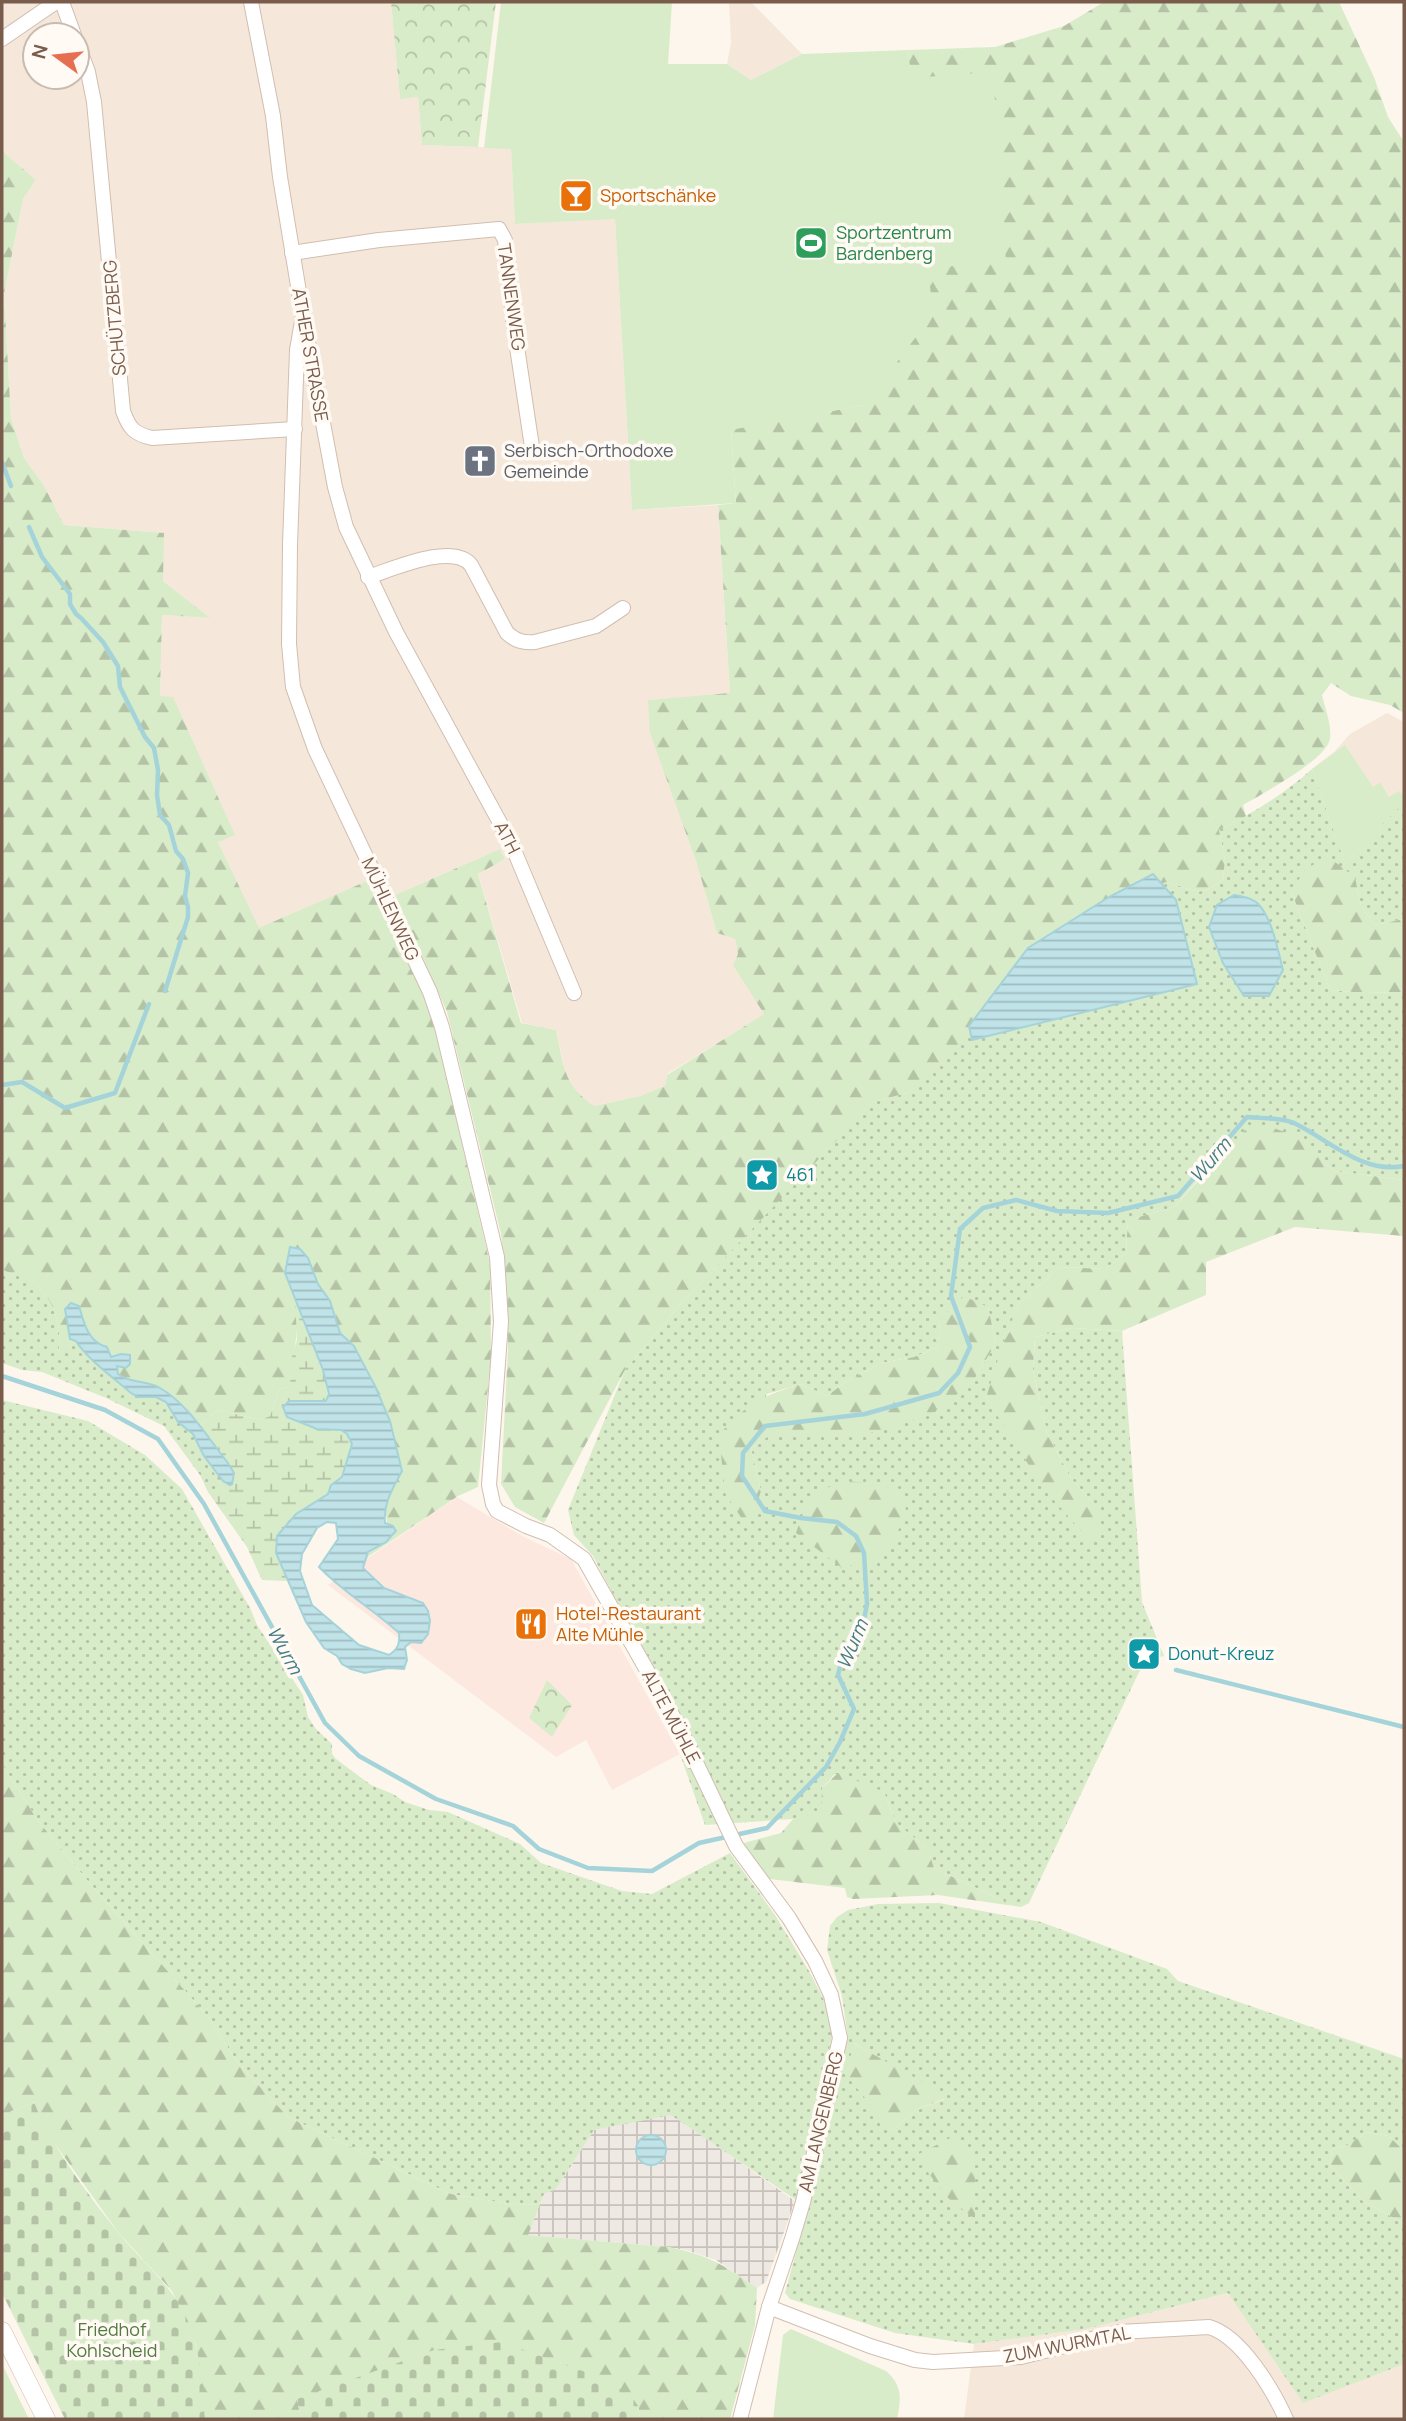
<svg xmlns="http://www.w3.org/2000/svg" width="1406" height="2421" font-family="Manrope,sans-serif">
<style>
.residential{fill:#f5e8da;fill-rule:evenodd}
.commercial{fill:#fde8e0}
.industrial{fill:url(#industrial-grid)}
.grass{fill:url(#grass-dots);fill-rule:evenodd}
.forest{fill:url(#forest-firs)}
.wetland{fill:url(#wetland-marsh)}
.cemetery{fill:url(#cemetery-stones)}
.park{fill:url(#park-crowns)}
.garden{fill:#d8ecc9}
.water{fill:url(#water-rules);stroke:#a5d3da;stroke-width:2;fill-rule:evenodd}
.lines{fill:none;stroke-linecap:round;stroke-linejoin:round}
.stream{stroke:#a5d3da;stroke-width:4.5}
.minor-casing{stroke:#d1beb0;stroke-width:16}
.tertiary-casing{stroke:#d1beb0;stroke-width:19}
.minor{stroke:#fff;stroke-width:14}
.tertiary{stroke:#fff;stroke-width:18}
.labels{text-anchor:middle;stroke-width:7;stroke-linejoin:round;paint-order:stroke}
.food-label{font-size:18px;fill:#c56008;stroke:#fffaf3;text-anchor:start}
.leisure-label{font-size:18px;fill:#27864d;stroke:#fffaf3;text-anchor:start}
.street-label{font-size:18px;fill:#7a5c4d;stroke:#fffaf3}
.worship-label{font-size:18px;fill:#5b616d;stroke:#fffaf3;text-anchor:start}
.culture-label{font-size:18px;fill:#0d838f;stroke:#fffaf3;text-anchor:start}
.park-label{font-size:18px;fill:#537a41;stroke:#fffaf3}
.water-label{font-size:19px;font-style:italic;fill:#437c86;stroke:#fffaf3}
</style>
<defs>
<pattern id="industrial-grid" width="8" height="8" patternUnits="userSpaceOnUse" patternTransform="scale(1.75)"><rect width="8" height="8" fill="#efe9e4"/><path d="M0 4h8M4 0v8" fill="none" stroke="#c7c0bb"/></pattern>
<pattern id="grass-dots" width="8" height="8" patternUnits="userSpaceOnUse" patternTransform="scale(1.75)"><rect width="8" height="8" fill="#d8ecc9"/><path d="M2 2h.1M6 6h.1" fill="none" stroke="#b4c2a5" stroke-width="1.8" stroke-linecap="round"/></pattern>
<pattern id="forest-firs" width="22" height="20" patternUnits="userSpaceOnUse" patternTransform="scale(1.75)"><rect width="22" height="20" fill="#d8ecc9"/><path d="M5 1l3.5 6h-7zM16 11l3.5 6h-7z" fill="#b4c2a5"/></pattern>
<pattern id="wetland-marsh" width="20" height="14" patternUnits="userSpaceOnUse" patternTransform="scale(1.75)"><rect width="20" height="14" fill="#d8ecc9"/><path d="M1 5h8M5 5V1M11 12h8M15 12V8" fill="none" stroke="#b4c2a5"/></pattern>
<pattern id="cemetery-stones" width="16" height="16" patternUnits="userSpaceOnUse" patternTransform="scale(1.75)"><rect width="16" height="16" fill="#d8ecc9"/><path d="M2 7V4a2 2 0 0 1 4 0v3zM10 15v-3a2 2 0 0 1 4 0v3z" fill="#b4c2a5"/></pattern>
<pattern id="park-crowns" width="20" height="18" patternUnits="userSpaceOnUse" patternTransform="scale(1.75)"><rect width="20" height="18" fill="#d8ecc9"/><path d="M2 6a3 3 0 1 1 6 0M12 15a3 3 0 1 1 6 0" fill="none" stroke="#b4c2a5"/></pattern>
<pattern id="water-rules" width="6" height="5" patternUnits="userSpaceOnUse" patternTransform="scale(1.75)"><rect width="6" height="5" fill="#bfe3e8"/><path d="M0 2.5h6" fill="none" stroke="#a0bbbe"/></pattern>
</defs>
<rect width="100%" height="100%" fill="#fdf6ec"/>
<g class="residential">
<path d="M2,2H391L400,98L418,97L422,145L511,148L515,224L615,218L632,510L718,505L730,694L649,700L717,933L735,939L738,954L765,1014L667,1074L665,1086L640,1096L594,1106L582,1098L567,1081L556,1030L522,1023L478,873L505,859L500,849L395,895L367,881L259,929L218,842L234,835L160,696L162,615L209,618L163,581V533L64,525L43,484L24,458L11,418L4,294L23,199L36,180L2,151ZM35,35H77V77H35Z"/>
<polygon points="729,2 751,2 802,54 751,80 727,64 731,43"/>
<polygon points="1387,713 1404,722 1404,802 1345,863 1312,769 1334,752 1350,734"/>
<polygon points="1229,2293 1303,2402 1404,2364 1404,2419 964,2419 974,2344 1086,2329"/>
</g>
<polygon class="commercial" points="457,1497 524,1537 571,1559 680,1754 612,1790 586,1740 556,1757 328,1585"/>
<polygon class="industrial" points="671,2114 795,2201 766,2282 757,2288 716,2260 686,2250 667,2247 527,2235 544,2194 556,2189 594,2130"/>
<g class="grass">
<path d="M1312,769L1345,863L1404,802V919L1375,925L1361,906L1355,877L1291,891L1330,990L1365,993L1404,992V1180L1334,1171L1300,1138L1196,1182L1174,1207L1128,1220L1126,1253L1105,1269L1060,1267L1018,1305L986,1398L1002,1422L1097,1508L1070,1477L1047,1432L1033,1370L1035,1337L1072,1328L1122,1331L1142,1602L1164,1656L1156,1658L1139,1672L1029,1903L1021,1907L1014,1906L934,1868L928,1849L896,1823L884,1792L835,1774L822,1788V1813L793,1819L705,1825L680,1754L655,1674L593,1556L574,1535L568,1510L625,1370L680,1305L815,1161L873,1102L910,1092L1009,979L1087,915L1166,882C1195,888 1195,901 1223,879L1225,860L1219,830C1252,814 1284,794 1312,769ZM988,1307L996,1343L972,1383L867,1434H771L751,1448L761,1491L725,1493L767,1394L801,1384L827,1396L844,1383L881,1363L914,1357L938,1347L940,1319Z"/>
<path d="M2,1269C10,1274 20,1274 28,1279C53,1292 66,1332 57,1357L76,1341C86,1359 114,1378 131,1393L138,1397H156L166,1402L178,1422L193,1434L225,1492H208L200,1475L164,1426L106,1398L42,1372L22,1370L2,1363Z"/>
<polygon points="2,1400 88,1421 145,1455 182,1489 250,1608 257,1625 303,1695 308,1717 316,1729 332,1744 332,1754 336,1759 371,1785 393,1794 405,1802 429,1810 448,1812 520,1844 541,1863 622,1891 652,1894 730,1853 775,1915 809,1971 825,2002 832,2036 796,2200 671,2115 594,2130 556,2189 544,2194 540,2204 514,2205 451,2194 288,2117 237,2062 210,2019 87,1880 39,1822 2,1764"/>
<path d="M939,1903L1041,1922L1167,1969L1178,1981L1404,2059V2151L1389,2136L1367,2132L1346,2146L1332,2149L1330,2165L1362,2200L1404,2224V2364L1303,2403L1228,2293L1086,2329L974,2344L895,2333L790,2299L785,2293L809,2204L848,2038L842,1996L827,1950L830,1926L837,1917L848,1910L878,1904ZM854,2043L945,2099L916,2110L892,2131Z"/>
</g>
<g class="forest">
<path d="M1104,2H1339L1374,77L1388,117L1404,142V713L1390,705L1351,696L1331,683L1322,695C1325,708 1332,726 1330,739C1326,760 1263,793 1243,805L1246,816L1219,830L1225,860L1223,879C1195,901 1195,888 1166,882L1087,915L1009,979L955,1052L910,1092L873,1102L680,1305L625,1370L544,1523L515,1507L501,1484L508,1349L507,1294L501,1234L447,1012L395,895L500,849L505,859L478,874L521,1023L556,1030C564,1065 562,1084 594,1106L640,1096L665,1086L667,1075L764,1014L733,965L738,954L735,939L717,933L696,861L650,733L648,700L730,693L718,505L736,503L731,429L865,405L928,268L908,50L995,47L1064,26Z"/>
<path d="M2,151L36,180L23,199L4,294L11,418L24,458L43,484L64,525L164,533L163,581L210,618L162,615L160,696L173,697L235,835L218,842L259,928L367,881L424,995L436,1032L490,1264L491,1356L478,1487L458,1496L366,1558L368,1552L393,1536C378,1508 389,1496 402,1471L354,1346L340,1333L330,1301L318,1284L308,1258L285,1273C288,1281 293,1290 295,1299C302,1328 291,1358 290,1387L280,1389L270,1416L260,1420L218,1410L198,1426C186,1412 174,1393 157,1386C143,1380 131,1383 118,1374L117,1366H121V1354L111,1358C104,1347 92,1341 86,1330C82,1323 81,1314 79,1306L76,1341L56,1359C66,1333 54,1293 28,1279C20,1275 10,1274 2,1269Z"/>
<polygon points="1327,856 1355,877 1361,906 1375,925 1404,919 1404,992 1365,993 1330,990 1291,891 1305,870"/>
<polygon points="1249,1126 1268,1126 1301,1138 1334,1171 1404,1180 1404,1236 1295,1227 1206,1262 1206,1295 1122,1331 1072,1328 1035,1337 1033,1370 1047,1432 1070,1477 1097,1508 1100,1529 1089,1540 1044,1489 986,1398 1002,1346 1018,1305 1060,1267 1105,1269 1126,1253 1128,1220 1174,1207"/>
<path d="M964,1296L988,1307L996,1343L972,1383L930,1415L867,1434H772L751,1448L761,1491L753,1515L742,1519L725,1493L719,1435C746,1404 762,1396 801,1384L827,1396L844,1383L881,1363L914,1357L938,1347L940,1319Z"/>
<path d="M847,1481L875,1484L900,1489L906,1504L905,1517L894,1539L879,1558L842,1568L796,1533C807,1501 812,1490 847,1481Z"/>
<path d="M2,1764L39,1822L87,1880L210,2019L237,2062L288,2117L451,2194L514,2205L540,2204L528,2235L667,2247C707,2254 724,2265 757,2288L755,2325L730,2419H640L638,2406L297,2399L301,2419H205L196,2344L172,2291L118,2232L45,2130L34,2102L2,2115Z"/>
<polygon points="838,1773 884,1792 896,1823 928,1849 934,1868 1014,1906 938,1895 853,1899 847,1897 845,1888 770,1879 740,1844 781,1833 793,1819 809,1815 810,1811 821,1813 822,1788"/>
<polygon points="853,2043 919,2080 946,2098 916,2110 892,2131 847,2076"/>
<polygon points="1367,2132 1389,2136 1404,2151 1404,2224 1362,2200 1330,2165 1332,2149 1346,2146"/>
<polygon points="950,2138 975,2155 975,2219 948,2198 915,2156"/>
</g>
<path class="wetland" d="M295,1299C304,1321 333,1381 327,1401H289L287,1417L317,1429L341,1430L347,1434L352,1444L342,1477L331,1485L328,1494L296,1514L284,1571L288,1581L262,1580L247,1547L208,1492H225L204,1456L223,1481L198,1426L218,1410L260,1420L270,1416L280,1389L290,1387L291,1360L297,1340Z"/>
<g class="cemetery">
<path d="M34,2102C51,2145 88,2195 118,2232C140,2260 169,2282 185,2315C201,2347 202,2384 205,2419H65L2,2293V2115Z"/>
<polygon points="502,2342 588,2373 630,2394 638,2406 640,2419 301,2419 297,2399 434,2350"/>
</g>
<g class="park">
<polygon points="391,2 496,2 478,147 422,145 418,97 400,99"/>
<polygon points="547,1680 572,1705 552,1737 529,1718"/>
</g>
<g class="garden">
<polygon points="501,2 672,2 668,64 727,64 751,80 802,54 908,50 911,78 993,72 1006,262 928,268 933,314 865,405 731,430 736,503 632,510 615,219 515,224 511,149 484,148"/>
<polygon points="1345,745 1373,787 1380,782 1389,797 1399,791 1404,796 1404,802 1345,863 1312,769"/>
<path d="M791,2329L886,2371C903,2386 901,2399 897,2419H773L783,2335Z"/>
<polygon points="2,2364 29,2419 2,2419"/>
</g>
<g class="water">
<polygon points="1153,874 1176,900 1197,984 972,1040 969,1026 1028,948 1109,897"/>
<path d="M1234,895C1242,896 1255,899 1260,906C1273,922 1278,951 1283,970L1269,996H1244L1223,963L1209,927L1217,905Z"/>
<path d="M290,1247L300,1249L308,1258L318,1284L330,1301L340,1333L354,1346L375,1386L390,1421L402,1471C393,1488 383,1503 385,1523L393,1526L396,1531L386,1542L368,1552L363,1568L384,1588L423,1603L428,1611L430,1621L428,1634L421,1643L411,1642L405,1647L407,1660L404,1669L388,1668L365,1673L351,1669L342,1664L337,1656L324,1648L306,1622L276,1553L277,1536L296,1514L328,1494L331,1485L342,1477L352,1444L347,1434L341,1430L317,1429L287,1417L283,1407L289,1401H326L329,1394L323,1370L285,1273ZM327,1522L336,1523L338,1539L319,1567C343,1592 374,1610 399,1633C400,1644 398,1649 389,1655L359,1645L312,1605L300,1571L302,1554L317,1528Z"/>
<path d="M71,1303L79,1306C84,1323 88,1342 107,1347L111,1357L121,1354L130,1355V1364L126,1368L117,1366L118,1374C131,1384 147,1380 160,1388C188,1404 208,1438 228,1463L234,1473L232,1484L230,1485L223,1481L204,1456L193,1434L178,1422L166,1402L156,1397H138L131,1393C114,1378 87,1359 76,1341L70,1339L65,1309Z"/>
<circle cx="651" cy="2150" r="15"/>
</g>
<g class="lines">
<g class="stream">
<polyline points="2,462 11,486"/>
<polyline points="29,527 42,557 70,594 70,604 76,614 81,618 103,642 118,666 120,687 145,737 154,748 158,770 157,795 160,815 169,825 176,851 183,859 188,873 185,896 188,907 188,917 165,991"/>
<polyline points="2,1085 22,1082 65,1108 115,1093 149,1004"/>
<path d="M2,1376L105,1410L158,1439L204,1504L325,1723L359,1756L436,1799L513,1826L539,1849L588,1868L652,1871L699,1843L767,1828L826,1767L840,1742L854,1709L838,1675L842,1659L863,1625L867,1604L864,1553L856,1536L837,1522L801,1518L765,1511L742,1476L743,1453L765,1426L865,1414L939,1393L958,1373L970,1347L951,1296L960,1229L983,1208L1016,1200L1057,1211L1108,1213L1178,1196L1247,1117C1262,1119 1283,1117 1296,1124C1330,1141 1363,1174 1404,1166"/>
<polyline points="1176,1670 1404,1727"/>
</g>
<defs>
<g id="minor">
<polyline points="62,2 74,35"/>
<polyline points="251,2 273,116 280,177 303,316 335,487 346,527 396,632 511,843 574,993"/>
<polyline points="2,39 56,2"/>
<path d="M77,42L88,72L94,102L123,411C129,428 134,434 152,438L295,429"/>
<polyline points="292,253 379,240 499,229 505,240 514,327 532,447"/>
<polyline points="303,316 297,350 290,545 289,644 293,687 315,749 430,992 442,1027 497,1257 501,1322 489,1485 493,1504 497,1511 526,1526 550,1535 584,1559 679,1727 736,1846 789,1918 815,1961 831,1995 840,2038 803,2202 792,2239 769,2307 740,2419"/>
<path d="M368,577C393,569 453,542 471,565L507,633C516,641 523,643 535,642L596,626L623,608"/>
<path d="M769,2307L870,2346L915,2360L933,2362L1021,2357L1120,2332L1209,2327C1241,2336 1273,2390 1286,2419"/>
</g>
<polyline id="tertiary" points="2,2331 46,2419"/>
</defs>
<use href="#minor" class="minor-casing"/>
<use href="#tertiary" class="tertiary-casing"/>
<use href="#minor" class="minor"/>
<use href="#tertiary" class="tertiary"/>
</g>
<defs>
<symbol id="bar-square" viewBox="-11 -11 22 22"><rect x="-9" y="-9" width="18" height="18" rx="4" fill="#e8710a" stroke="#fffaf3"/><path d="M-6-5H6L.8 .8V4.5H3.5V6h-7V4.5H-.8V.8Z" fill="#fff"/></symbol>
<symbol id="stadium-square" viewBox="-11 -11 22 22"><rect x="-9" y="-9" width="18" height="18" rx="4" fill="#2e9e5b" stroke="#fffaf3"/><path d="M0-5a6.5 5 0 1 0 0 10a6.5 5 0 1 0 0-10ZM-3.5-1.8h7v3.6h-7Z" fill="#fff"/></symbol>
<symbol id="church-square" viewBox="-11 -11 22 22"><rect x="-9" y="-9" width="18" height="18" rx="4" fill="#6b7280" stroke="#fffaf3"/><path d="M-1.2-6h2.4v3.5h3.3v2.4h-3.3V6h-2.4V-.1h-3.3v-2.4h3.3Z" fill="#fff"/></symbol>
<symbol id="sight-square" viewBox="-11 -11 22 22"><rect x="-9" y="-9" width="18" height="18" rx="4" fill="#0f9aa8" stroke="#fffaf3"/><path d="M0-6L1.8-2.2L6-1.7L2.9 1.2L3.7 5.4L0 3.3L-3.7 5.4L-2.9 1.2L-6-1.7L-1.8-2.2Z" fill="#fff"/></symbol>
<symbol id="restaurant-square" viewBox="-11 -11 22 22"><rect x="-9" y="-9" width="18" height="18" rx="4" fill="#e8710a" stroke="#fffaf3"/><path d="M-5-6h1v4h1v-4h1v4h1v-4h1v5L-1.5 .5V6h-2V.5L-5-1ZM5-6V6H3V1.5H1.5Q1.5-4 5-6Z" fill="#fff"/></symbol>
</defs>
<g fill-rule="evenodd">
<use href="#bar-square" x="557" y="177" width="38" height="38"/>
<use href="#stadium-square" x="792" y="224" width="38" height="38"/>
<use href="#church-square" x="461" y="442" width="38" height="38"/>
<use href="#sight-square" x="743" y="1156" width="38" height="38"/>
<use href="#restaurant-square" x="512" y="1605" width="38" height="38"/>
<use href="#sight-square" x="1125" y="1635" width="38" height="38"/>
</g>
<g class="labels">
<g class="food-label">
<text x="600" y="202">Sportschänke</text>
<text x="556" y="1620">Hotel-Restaurant<tspan x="556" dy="21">Alte Mühle</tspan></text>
</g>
<g class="leisure-label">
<text x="836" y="239">Sportzentrum<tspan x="836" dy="21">Bardenberg</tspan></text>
</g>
<g class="street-label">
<text transform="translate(511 297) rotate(82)" y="6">TANNENWEG</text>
<text transform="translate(115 318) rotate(-95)" y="6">SCHÜTZBERG</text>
<text transform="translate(310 355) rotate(80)" y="6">ATHER STRASSE</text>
<text transform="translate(507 838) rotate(63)" y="6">ATH</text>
<text transform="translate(390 909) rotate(65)" y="6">MÜHLENWEG</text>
<text transform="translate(671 1717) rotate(62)" y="6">ALTE MÜHLE</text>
<text transform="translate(821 2122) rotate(-77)" y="6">AM LANGENBERG</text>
<text transform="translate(1067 2345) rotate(-11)" y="6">ZUM WURMTAL</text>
</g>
<g class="worship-label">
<text x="504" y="457">Serbisch-Orthodoxe<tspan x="504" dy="21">Gemeinde</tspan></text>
</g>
<g class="culture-label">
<text x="786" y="1181">461</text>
<text x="1168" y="1660">Donut-Kreuz</text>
</g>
<g class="park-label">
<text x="112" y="2336">Friedhof<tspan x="112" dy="21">Kohlscheid</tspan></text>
</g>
<g class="water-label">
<text transform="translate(1210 1160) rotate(-49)" y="7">Wurm</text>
<text transform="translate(852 1644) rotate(-67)" y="7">Wurm</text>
<text transform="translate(285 1650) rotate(61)" y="7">Wurm</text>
</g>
</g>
<rect width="1406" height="2421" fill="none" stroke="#7a5c4d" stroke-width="7"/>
<g transform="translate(56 56) rotate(285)"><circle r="33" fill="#fffaf3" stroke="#cabbb1" stroke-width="2"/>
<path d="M0-5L12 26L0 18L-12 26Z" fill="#e76f51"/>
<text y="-10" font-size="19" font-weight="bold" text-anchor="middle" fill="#7a5c4d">N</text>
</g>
</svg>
